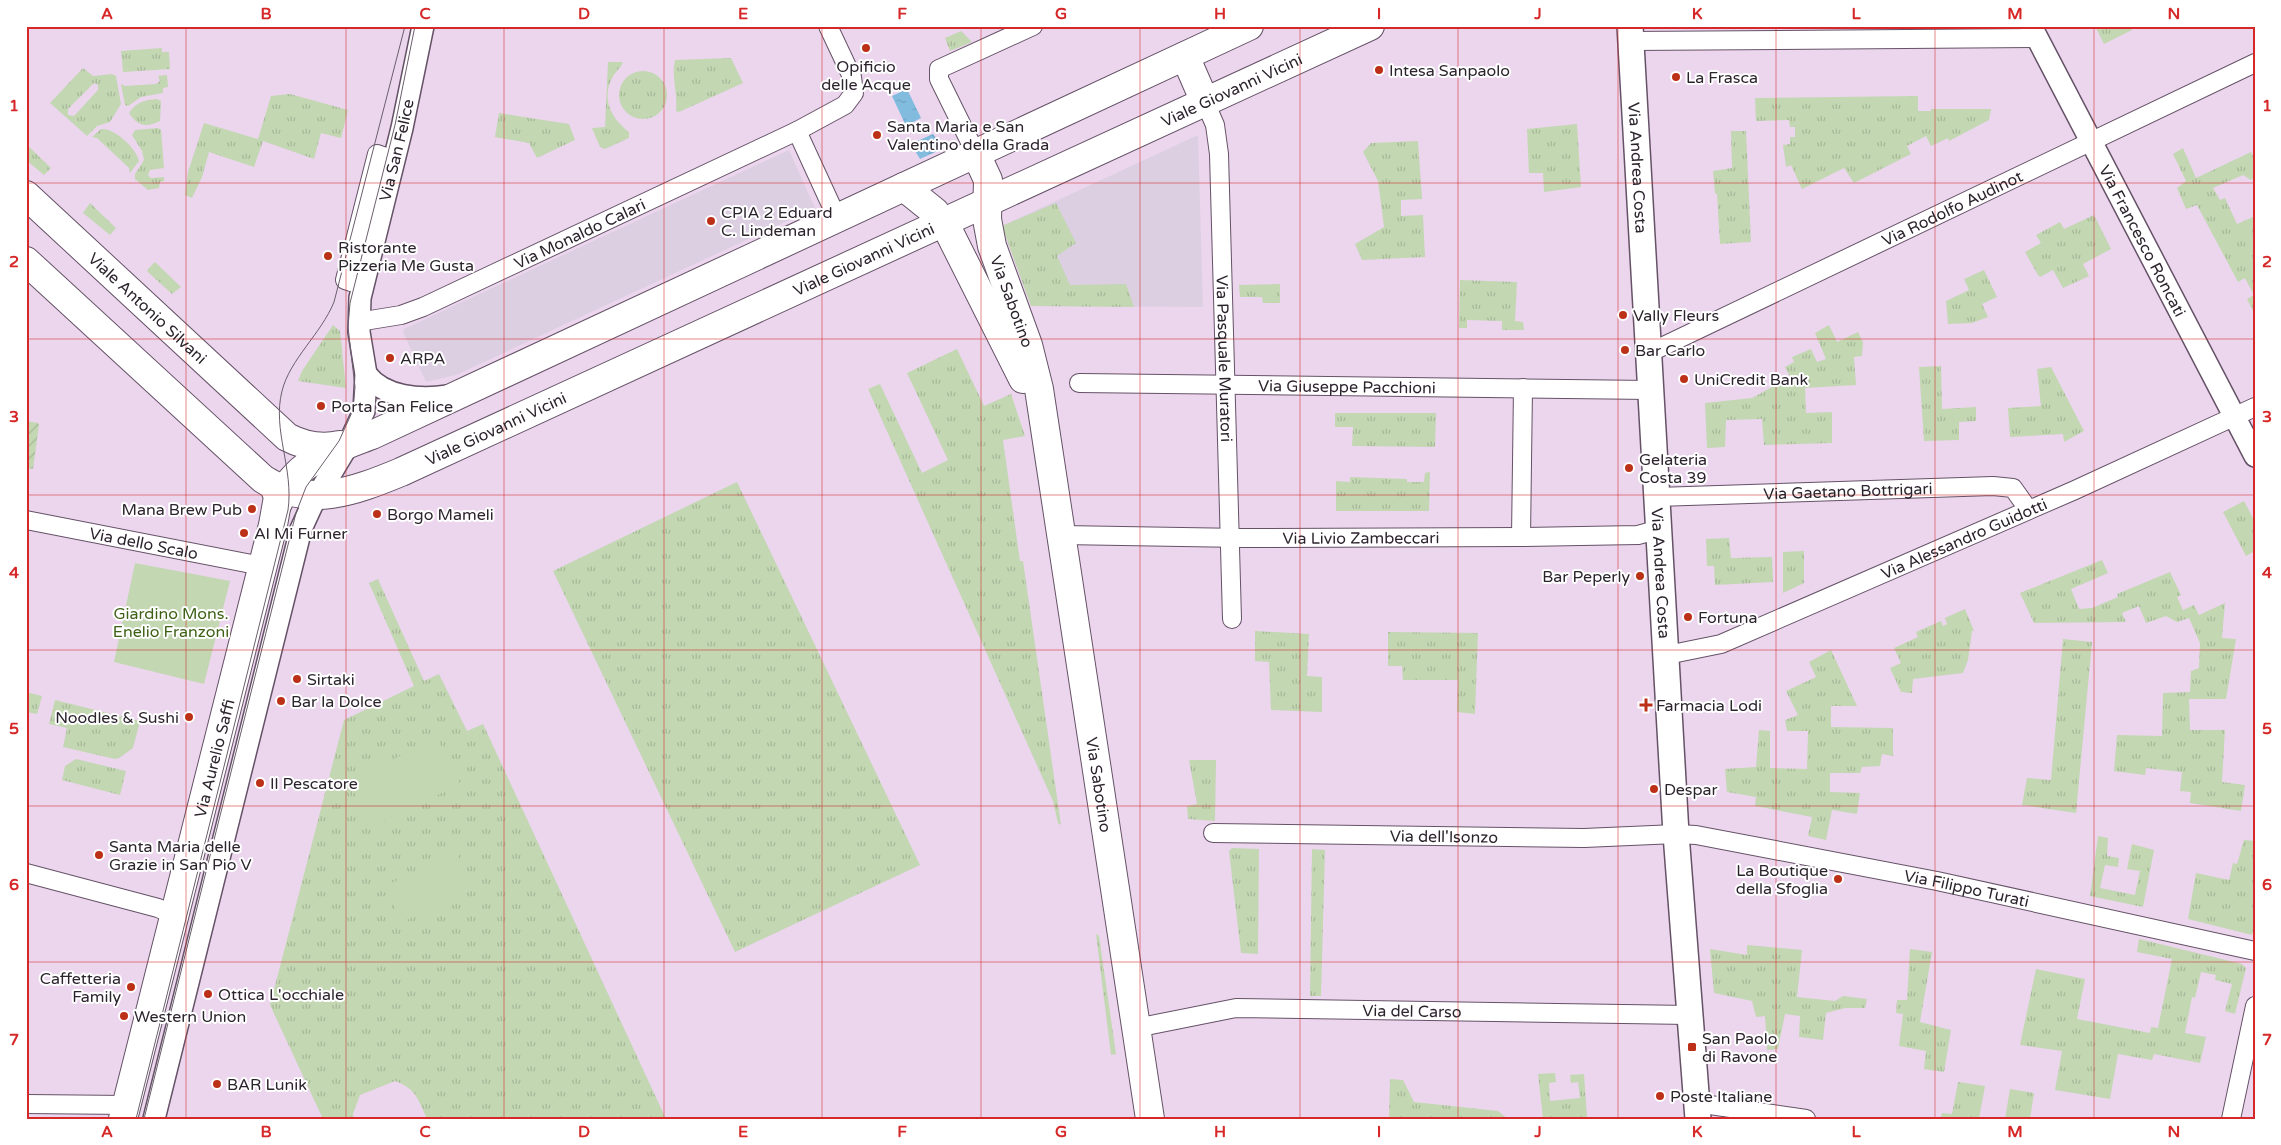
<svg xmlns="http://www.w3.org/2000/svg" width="2281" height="1145" font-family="'Varela Round',sans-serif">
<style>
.education{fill:#dccfe2}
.grass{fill:url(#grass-tufts);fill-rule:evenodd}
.park{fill:#c2d7b2}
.garden{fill:url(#garden-furrows)}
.water{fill:url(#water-ripples)}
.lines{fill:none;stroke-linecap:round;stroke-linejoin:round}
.minor-casing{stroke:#655267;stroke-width:20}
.tertiary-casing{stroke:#655267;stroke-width:24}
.secondary-casing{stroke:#655267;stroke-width:28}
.primary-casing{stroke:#655267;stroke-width:30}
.minor{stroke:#fff;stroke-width:18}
.tertiary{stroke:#fff;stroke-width:21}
.secondary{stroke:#fff;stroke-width:25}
.primary{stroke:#fff;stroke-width:28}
.tram{stroke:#6b5e6c;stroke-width:1}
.grid{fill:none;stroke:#d62828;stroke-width:1;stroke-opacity:0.55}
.poi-dot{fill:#bb3016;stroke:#fff;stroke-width:2}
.labels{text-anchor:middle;stroke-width:4;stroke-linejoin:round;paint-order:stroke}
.poi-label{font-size:16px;fill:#2c242d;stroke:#fff;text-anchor:start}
.street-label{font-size:16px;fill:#2c242d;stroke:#fff}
.park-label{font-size:16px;fill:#3e6117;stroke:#fff}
.neatline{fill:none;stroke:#d62828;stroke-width:2}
.grid-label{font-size:16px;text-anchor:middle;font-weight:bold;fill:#d62828}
</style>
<defs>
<pattern id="grass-tufts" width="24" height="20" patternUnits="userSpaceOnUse" patternTransform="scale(1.25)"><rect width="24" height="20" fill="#c2d7b2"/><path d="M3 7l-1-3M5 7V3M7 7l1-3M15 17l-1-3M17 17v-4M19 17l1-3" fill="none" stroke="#a7b899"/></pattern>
<pattern id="garden-furrows" width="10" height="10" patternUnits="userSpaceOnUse" patternTransform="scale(1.25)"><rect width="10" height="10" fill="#c2d7b2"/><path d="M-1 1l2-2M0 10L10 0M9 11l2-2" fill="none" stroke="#a7b899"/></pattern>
<pattern id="water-ripples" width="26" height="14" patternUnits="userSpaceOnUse" patternTransform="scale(1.25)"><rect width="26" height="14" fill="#81bcdf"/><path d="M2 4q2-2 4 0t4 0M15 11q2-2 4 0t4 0" fill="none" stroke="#70a1c0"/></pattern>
</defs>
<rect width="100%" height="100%" fill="#ecd6ee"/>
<g class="education">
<polygon points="1198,135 1203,307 1031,306 1002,226"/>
<polygon points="789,150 815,208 456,375 426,382 403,332 404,329"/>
</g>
<g class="grass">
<polygon points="2095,26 2130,26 2132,30 2104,44"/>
<polygon points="961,31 972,42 950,51 945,38"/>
<polygon points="162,48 162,52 169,52 170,69 123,72 121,51"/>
<path d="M731,58L743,83L679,112L676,111C678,93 671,76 675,60Z"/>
<path d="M608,62H623C621,68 615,72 612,78C601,100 612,119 629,132V138L605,149L600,147L592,128L605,127Z"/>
<path d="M83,68L93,76L112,74L116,76L121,104L110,122L97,126L87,136L50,103ZM94,83L98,85V90L74,116L68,115V109Z"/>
<circle cx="643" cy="95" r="24"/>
<polygon points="167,75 168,87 163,88 163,93 141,97 128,106 125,105 121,84 125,86 156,84 160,81 158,76"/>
<polygon points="290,94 348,110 341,138 321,133 314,159 263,141 254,167 209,152 202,177 192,198 185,195 188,172 204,123 258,139 271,96"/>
<polygon points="1918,96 1918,111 1931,111 1931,109 1991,109 1989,120 1949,141 1948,138 1931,146 1926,136 1907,146 1911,154 1854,183 1844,168 1802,189 1791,165 1786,167 1783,145 1790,144 1790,137 1795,137 1795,127 1790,127 1789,120 1756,121 1755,98"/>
<path d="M157,99L161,101L160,121C146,128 137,126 129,113C136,102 145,100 157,99Z"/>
<polygon points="499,113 569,124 575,140 537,158 529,143 495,137"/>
<polygon points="1577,124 1581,187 1544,192 1543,173 1529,173 1527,129"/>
<polygon points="158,128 161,130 164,168 150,170 148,175 151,178 164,177 164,181 160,182 159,188 148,190 135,179 135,174 144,160 142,151 132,135 135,130"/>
<path d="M101,129C115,128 136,148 139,161L130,173L129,168L97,138L92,137Z"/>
<polygon points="1731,131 1746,131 1751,242 1720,244 1717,194 1715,193 1713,171 1732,168"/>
<polygon points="1418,141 1422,199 1401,200 1401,216 1423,215 1425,257 1362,260 1355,244 1384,227 1378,181 1363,152 1371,143"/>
<polygon points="26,144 51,168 44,175 26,160"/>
<polygon points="2183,148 2196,178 2251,152 2255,160 2255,178 2251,180 2243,175 2213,188 2220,200 2225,198 2237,224 2255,216 2255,315 2247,299 2254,295 2245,278 2238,282 2197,205 2186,209 2177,188 2186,181 2173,154"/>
<polygon points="90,203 116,228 110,235 83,213"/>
<polygon points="1056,203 1076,243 1057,256 1070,285 1126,284 1134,307 1031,306 1002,226"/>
<polygon points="2094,215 2111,249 2083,264 2089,276 2063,288 2053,270 2040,277 2038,275 2025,252 2041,243 2036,235 2060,222 2064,229"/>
<polygon points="155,262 181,287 172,294 148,272 147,270"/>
<polygon points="1984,270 1997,297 1982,304 1988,317 1972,323 1948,324 1946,301 1969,290 1964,279"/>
<polygon points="1460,280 1517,282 1515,321 1523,322 1524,330 1502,330 1502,321 1467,320 1467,328 1459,328"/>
<polygon points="1280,284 1280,303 1263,303 1262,297 1240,297 1239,285"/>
<polygon points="333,325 340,331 346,388 298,381 302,371"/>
<polygon points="1829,325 1837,342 1858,332 1863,342 1862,356 1854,357 1856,385 1805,388 1806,413 1832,412 1832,443 1764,445 1762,419 1726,420 1725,447 1707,448 1705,403 1752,398 1790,377 1785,367 1794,362 1792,357 1811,349 1817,362 1826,359 1815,333"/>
<polygon points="957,349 984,406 1011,394 1025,436 1003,440 1020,561 1023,561 1061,825 1058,823 1053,801 868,389 880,384 922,473 948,460 907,373"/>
<polygon points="1941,366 1942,409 1976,407 1976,421 1959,422 1959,440 1924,441 1919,367"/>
<polygon points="2051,367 2084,431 2064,442 2063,434 2010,437 2008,408 2041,406 2037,369"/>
<polygon points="1335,413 1436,413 1435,447 1352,446 1353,427 1335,427"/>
<polygon points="1430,472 1429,511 1336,511 1336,481 1350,482 1350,477 1407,479 1407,482 1424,482 1425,473"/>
<polygon points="737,482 920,865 735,952 553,571"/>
<polygon points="2244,501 2255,522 2255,551 2246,556 2223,512"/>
<polygon points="1729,538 1731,558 1772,557 1773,582 1715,585 1714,566 1707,566 1706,539"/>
<polygon points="1804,551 1804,583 1783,593 1783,552"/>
<polygon points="2102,560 2108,573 2071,589 2079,609 2092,608 2118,597 2117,594 2170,572 2181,595 2177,597 2183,610 2194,605 2199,615 2225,603 2222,638 2236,639 2226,699 2189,699 2190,730 2225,730 2222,782 2245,785 2241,811 2190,803 2191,792 2180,791 2182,772 2146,768 2145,775 2114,771 2117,735 2162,736 2163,693 2190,692 2191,671 2199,668 2200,643 2189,618 2177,622 2166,616 2146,623 2139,606 2122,613 2126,622 2034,623 2020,593"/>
<path d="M378,579L424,681L439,674L467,731L483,724L666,1119H427C418,1099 416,1089 395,1081L360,1095L353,1114L354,1119H323L270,1005L344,720L414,686L369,583Z"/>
<polygon points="1965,609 1974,631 1972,631 1968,660 1963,673 1913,679 1912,693 1901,692 1890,668 1901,663 1894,648 1918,637 1916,632 1941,621 1943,626 1947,624 1945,618"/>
<polygon points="1255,631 1309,634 1307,676 1322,677 1322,712 1271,710 1269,662 1255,661"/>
<polygon points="1388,632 1478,633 1475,714 1457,712 1458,680 1403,680 1402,666 1388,666"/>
<polygon points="2063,639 2092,642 2076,813 2022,805 2027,778 2051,780"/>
<polygon points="1831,650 1857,706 1831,706 1831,727 1893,728 1893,756 1882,754 1880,766 1862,767 1860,773 1830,773 1830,792 1860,793 1857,814 1832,810 1826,840 1808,836 1812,817 1755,806 1756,797 1727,792 1725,769 1756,767 1759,730 1770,731 1770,768 1807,769 1808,731 1787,731 1785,720 1798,715 1786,691 1816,677 1809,662"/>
<polygon points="26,692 42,696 37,714 26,712"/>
<polygon points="55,700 140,721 133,748 119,758 115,759 63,747 67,728 49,724"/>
<polygon points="76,759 126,771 120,795 62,780 65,766"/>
<polygon points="1189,760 1216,760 1215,821 1188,819 1187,806 1197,804"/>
<polygon points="2098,836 2108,838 2107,856 2119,858 2118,867 2105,865 2100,888 2135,895 2140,871 2127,869 2132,844 2154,850 2143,907 2090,896"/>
<polygon points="2244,840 2255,841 2255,921 2252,935 2188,919 2196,873 2229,880 2233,863 2237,864"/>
<polygon points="1232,848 1259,849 1258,954 1241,953 1229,851"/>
<polygon points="1312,849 1325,850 1321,996 1310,996"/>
<polygon points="1096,934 1099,936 1116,1054 1111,1055"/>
<polygon points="2139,939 2242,964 2246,968 2235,1014 2225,1011 2232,984 2215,980 2216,975 2201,972 2195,998 2192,997 2185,1033 2206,1037 2200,1063 2154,1054 2152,1060 2118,1054 2110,1099 2055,1090 2062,1051 2020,1045 2036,969 2085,979 2077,1019 2150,1033 2151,1027 2158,1028 2172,959 2137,952"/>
<polygon points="1747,945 1802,950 1797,997 1835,1001 1843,996 1867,999 1865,1008 1845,1008 1826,1013 1823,1040 1799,1037 1800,1016 1785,1014 1778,1049 1767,1050 1765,1016 1756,1017 1752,1001 1714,993 1710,949 1747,955"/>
<polygon points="1910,949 1932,952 1920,1022 1951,1030 1944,1072 1924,1069 1926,1051 1899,1046 1903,1014 1896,1013 1897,1000 1907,1000"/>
<polygon points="1555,1073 1556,1082 1549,1083 1550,1101 1580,1098 1578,1082 1571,1083 1570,1075 1584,1074 1587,1117 1543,1119 1538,1074"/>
<polygon points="1390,1079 1403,1080 1414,1102 1498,1111 1508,1119 1389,1119"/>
<polygon points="1958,1082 1985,1086 1979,1119 1941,1119 1942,1113 1952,1114"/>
<polygon points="2010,1089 2034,1093 2030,1119 2005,1119"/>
</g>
<g class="park">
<polygon points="135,563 230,581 204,684 114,662"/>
<polygon points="437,738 460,784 371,827 349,781"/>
<polygon points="457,853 474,889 402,922 385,886"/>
</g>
<polygon class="garden" points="26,421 38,423 39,425 33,469 26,468"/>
<g class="water">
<polygon points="907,89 921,118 906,126 892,96"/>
<polygon points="933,134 944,148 920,159 911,144"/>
</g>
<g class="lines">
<defs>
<g id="minor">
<polyline points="1630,41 2037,38"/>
<path id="s1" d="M1205,102L1215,125L1219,154L1232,619"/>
<polyline points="797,131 845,105 854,93 852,77 828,26"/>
<polygon points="377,154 383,156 355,268 351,282 345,280"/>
<polyline points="976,154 939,79 939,69 1033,26"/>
<path id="s2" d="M358,322L401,315L423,307L797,131L837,218"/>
<path id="s3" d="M1649,353L2255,63"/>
<path id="s4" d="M1079,383L1651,390"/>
<path id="s5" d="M1657,497L1993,486L2013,488L2028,509"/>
<path id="s6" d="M26,520L262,566"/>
<path id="s7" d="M1062,535L1242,538L1521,537L1638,535L1660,529"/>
<polyline points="1521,537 1523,388"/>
<path id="s8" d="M1667,655L1721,644L2075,490L2255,407"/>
<path id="s9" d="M1213,833L1584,838L1676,834L1696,835L1937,881L2255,951"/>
<polyline points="26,873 158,908 169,913 173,918"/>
<path id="s10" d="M1136,1028L1236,1008L1689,1015"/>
<polyline points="1696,1103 1806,1119"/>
<polyline points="26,1104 127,1105"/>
<polyline points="2231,1119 2255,1006"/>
</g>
<g id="tertiary">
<path id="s11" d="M2031,26L2255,456"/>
<path d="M366,374C384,398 420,400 448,396"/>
<path id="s12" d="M154,1119L301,529L312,505L349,443L364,411L366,374L359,332L360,298L402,128L423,26"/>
</g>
<g id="secondary">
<path id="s13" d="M1630,26L1676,834L1698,1119"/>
</g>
<g id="primary">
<polyline points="1185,56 1205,102"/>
<path id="s14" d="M976,154L988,180L987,219L992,246L1028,345L1039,389L1150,1119"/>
<polyline points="904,187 935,212 948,230 1023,379"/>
<path id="s15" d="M26,195L287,437C304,446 321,449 340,445"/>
<path id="s16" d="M26,261L263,479C309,509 355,491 401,472L1370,26"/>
<path d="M278,503C295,461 333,450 372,435L1249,26"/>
<path id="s17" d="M123,1119L273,525L278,497L274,486"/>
</g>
</defs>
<use href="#minor" class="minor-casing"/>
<use href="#tertiary" class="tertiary-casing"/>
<use href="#secondary" class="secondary-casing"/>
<use href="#primary" class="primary-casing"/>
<use href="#minor" class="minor"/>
<use href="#tertiary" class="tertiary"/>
<use href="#secondary" class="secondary"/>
<use href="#primary" class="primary"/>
<g class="tram">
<path d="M136,1119L288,510C294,469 272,430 282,391C290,359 321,334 334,302L405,26"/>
<polyline points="144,1119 296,513 306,487 339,441 353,410 355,387 348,327 350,303 395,125 415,26"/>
</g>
</g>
<path class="grid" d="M186,26V1119M346,26V1119M504,26V1119M664,26V1119M822,26V1119M981,26V1119M1140,26V1119M1300,26V1119M1458,26V1119M1618,26V1119M1776,26V1119M1935,26V1119M2094,26V1119M26,183H2255M26,339H2255M26,495H2255M26,650H2255M26,806H2255M26,962H2255"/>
<g class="poi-dot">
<circle cx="866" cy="48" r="5"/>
<circle cx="1379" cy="70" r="5"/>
<circle cx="1676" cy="77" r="5"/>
<circle cx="877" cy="135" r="5"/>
<circle cx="711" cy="221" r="5"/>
<circle cx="328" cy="256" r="5"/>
<circle cx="1623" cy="315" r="5"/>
<circle cx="1625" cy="350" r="5"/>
<circle cx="390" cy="358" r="5"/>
<circle cx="1684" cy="379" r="5"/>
<circle cx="321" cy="406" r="5"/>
<circle cx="1629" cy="468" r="5"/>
<circle cx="252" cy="509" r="5"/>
<circle cx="377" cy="514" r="5"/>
<circle cx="244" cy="533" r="5"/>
<circle cx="1640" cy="576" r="5"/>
<circle cx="1688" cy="617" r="5"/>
<circle cx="297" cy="679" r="5"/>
<circle cx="281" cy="701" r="5"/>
<path d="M1643.5 697.5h5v5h5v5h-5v5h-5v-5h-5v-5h5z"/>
<circle cx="189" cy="717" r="5"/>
<circle cx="260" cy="783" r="5"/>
<circle cx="1654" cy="789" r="5"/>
<circle cx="99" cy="855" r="5"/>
<circle cx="1838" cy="879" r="5"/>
<circle cx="131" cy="987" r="5"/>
<circle cx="208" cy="994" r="5"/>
<circle cx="124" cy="1016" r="5"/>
<rect x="1687" y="1042" width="10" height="10" rx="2.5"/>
<circle cx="217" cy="1084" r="5"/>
<circle cx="1660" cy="1096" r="5"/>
</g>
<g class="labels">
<g class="poi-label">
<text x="866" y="72" text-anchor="middle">Opificio<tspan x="866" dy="18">delle Acque</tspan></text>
<text x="1389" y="76">Intesa Sanpaolo</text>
<text x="1686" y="83">La Frasca</text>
<text x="887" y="132">Santa Maria e San<tspan x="887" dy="18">Valentino della Grada</tspan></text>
<text x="721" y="218">CPIA 2 Eduard<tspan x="721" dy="18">C. Lindeman</tspan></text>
<text x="338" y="253">Ristorante<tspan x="338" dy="18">Pizzeria Me Gusta</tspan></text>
<text x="1633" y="321">Vally Fleurs</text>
<text x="1635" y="356">Bar Carlo</text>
<text x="400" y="364">ARPA</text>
<text x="1694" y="385">UniCredit Bank</text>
<text x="331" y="412">Porta San Felice</text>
<text x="1639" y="465">Gelateria<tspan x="1639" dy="18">Costa 39</tspan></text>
<text x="242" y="515" text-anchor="end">Mana Brew Pub</text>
<text x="387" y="520">Borgo Mameli</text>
<text x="254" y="539">Al Mi Furner</text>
<text x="1630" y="582" text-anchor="end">Bar Peperly</text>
<text x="1698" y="623">Fortuna</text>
<text x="307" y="685">Sirtaki</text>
<text x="291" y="707">Bar la Dolce</text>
<text x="1656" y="711">Farmacia Lodi</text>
<text x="179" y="723" text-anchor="end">Noodles &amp; Sushi</text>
<text x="270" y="789">Il Pescatore</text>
<text x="1664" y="795">Despar</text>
<text x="109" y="852">Santa Maria delle<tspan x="109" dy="18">Grazie in San Pio V</tspan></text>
<text x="1828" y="876" text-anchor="end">La Boutique<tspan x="1828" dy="18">della Sfoglia</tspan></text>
<text x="121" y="984" text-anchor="end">Caffetteria<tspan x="121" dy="18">Family</tspan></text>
<text x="218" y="1000">Ottica L'occhiale</text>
<text x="134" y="1022">Western Union</text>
<text x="1702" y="1044">San Paolo<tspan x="1702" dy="18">di Ravone</tspan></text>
<text x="227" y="1090">BAR Lunik</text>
<text x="1670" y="1102">Poste Italiane</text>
</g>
<g class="street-label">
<text dy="6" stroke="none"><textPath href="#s16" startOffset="1381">Viale Giovanni Vicini</textPath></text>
<text dy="6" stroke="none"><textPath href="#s12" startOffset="1008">Via San Felice</textPath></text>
<text dy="6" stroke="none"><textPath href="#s13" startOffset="142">Via Andrea Costa</textPath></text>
<text dy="6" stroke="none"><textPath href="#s3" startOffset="336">Via Rodolfo Audinot</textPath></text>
<text dy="6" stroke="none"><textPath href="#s2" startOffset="240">Via Monaldo Calari</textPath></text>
<text dy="6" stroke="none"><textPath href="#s11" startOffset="242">Via Francesco Roncati</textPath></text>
<text dy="6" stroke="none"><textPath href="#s16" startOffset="976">Viale Giovanni Vicini</textPath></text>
<text dy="6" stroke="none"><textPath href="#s14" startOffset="154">Via Sabotino</textPath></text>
<text dy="6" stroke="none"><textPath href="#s15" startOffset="166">Viale Antonio Silvani</textPath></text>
<text dy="6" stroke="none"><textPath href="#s1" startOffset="259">Via Pasquale Muratori</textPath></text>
<text dy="6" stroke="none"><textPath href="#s4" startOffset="268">Via Giuseppe Pacchioni</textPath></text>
<text dy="6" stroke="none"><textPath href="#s16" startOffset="571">Viale Giovanni Vicini</textPath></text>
<text dy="6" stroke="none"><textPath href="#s5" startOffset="191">Via Gaetano Bottrigari</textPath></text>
<text dy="6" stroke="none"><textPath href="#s7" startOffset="299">Via Livio Zambeccari</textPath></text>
<text dy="6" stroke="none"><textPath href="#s8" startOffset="320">Via Alessandro Guidotti</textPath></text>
<text dy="6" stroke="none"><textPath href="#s6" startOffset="120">Via dello Scalo</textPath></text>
<text dy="6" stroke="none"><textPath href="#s13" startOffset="548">Via Andrea Costa</textPath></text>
<text dy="6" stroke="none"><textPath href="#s17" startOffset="372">Via Aurelio Saffi</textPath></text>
<text dy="6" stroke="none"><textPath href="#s14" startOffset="646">Via Sabotino</textPath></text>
<text dy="6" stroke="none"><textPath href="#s9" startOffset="231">Via dell'Isonzo</textPath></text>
<text dy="6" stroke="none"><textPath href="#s9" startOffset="759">Via Filippo Turati</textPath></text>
<text dy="6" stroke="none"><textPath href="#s10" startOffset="278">Via del Carso</textPath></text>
</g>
<g class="park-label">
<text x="171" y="619">Giardino Mons.<tspan x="171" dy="18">Enelio Franzoni</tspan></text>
</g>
</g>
<rect width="2281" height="1145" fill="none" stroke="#ffffff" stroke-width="55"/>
<rect x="28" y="28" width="2226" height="1090" class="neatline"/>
<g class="grid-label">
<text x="107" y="19">A</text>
<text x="266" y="19">B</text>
<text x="425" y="19">C</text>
<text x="584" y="19">D</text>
<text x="743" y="19">E</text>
<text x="902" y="19">F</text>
<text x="1061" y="19">G</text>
<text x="1220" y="19">H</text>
<text x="1379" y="19">I</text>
<text x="1538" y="19">J</text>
<text x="1697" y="19">K</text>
<text x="1856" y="19">L</text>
<text x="2015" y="19">M</text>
<text x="2174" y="19">N</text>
<text x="14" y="111">1</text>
<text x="2267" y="111">1</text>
<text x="14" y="267">2</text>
<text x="2267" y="267">2</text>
<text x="14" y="422">3</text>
<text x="2267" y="422">3</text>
<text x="14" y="578">4</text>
<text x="2267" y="578">4</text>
<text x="14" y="734">5</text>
<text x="2267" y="734">5</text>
<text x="14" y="890">6</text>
<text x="2267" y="890">6</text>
<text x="14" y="1045">7</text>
<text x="2267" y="1045">7</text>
<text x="107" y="1137">A</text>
<text x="266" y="1137">B</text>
<text x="425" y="1137">C</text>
<text x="584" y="1137">D</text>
<text x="743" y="1137">E</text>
<text x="902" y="1137">F</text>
<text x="1061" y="1137">G</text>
<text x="1220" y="1137">H</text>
<text x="1379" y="1137">I</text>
<text x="1538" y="1137">J</text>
<text x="1697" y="1137">K</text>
<text x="1856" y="1137">L</text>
<text x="2015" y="1137">M</text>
<text x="2174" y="1137">N</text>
</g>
</svg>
